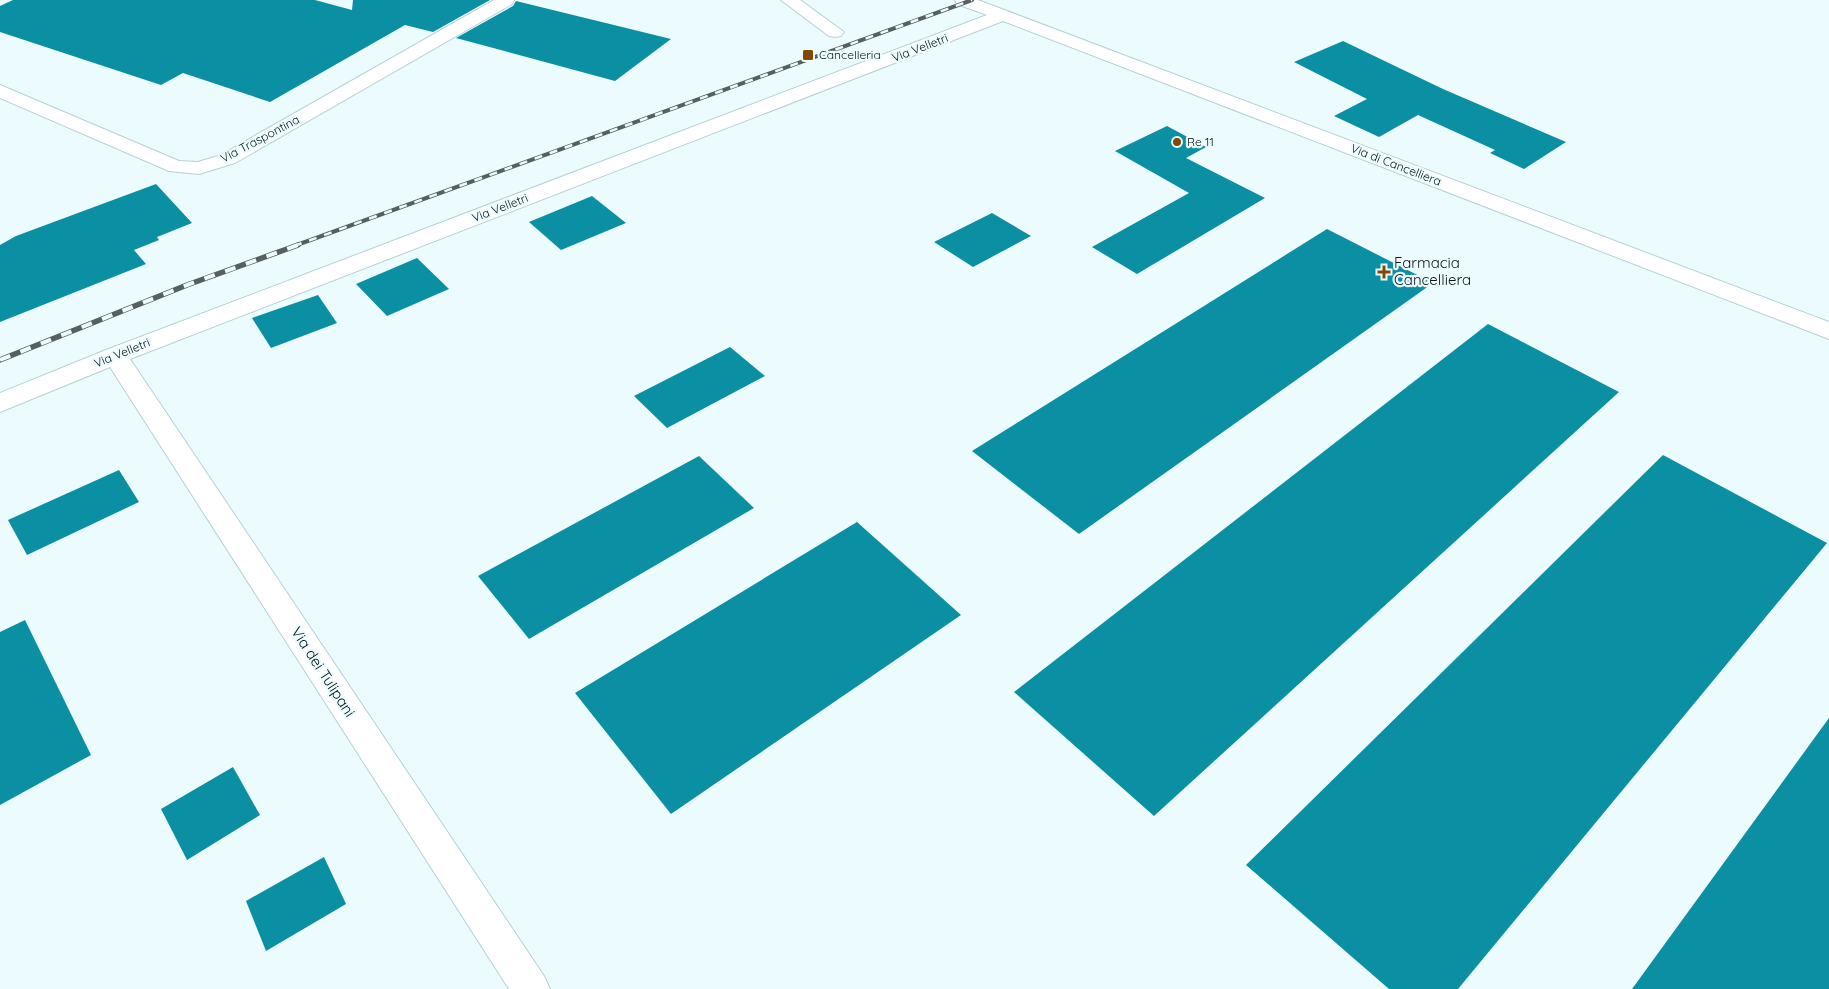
<svg xmlns="http://www.w3.org/2000/svg" width="1829" height="989" font-family="Quicksand,sans-serif">
<style>
.building{fill:#0b8fa3}
.lines{fill:none;stroke-linecap:round;stroke-linejoin:round}
.minor-casing{stroke:#b8d0d5;stroke-width:2}
.minor{fill:#fff;fill-rule:evenodd}
.rail-far1-casing{stroke:#566062;stroke-width:4}
.rail-casing{stroke:#566062;stroke-width:5.5}
.rail-far1{stroke:#ecfbfe;stroke-width:2.5;stroke-dasharray:8;stroke-linecap:butt}
.rail{stroke:#ecfbfe;stroke-width:4;stroke-dasharray:11;stroke-linecap:butt}
.poi-dot{fill:#834900;stroke:#ecfbfe;stroke-width:2}
.labels{text-anchor:middle;stroke-width:4.5;stroke-linejoin:round;paint-order:stroke}
.far-street-label{font-size:12px;fill:#0c1416;stroke:#ecfbfe}
.far-poi-label{font-size:12px;fill:#0c1416;stroke:#ecfbfe;text-anchor:start}
.poi-label{font-size:15px;fill:#0c1416;stroke:#ecfbfe;text-anchor:start}
.street-label{font-size:15px;fill:#0c1416;stroke:#ecfbfe}
</style>
<rect width="100%" height="100%" fill="#ecfbfe"/>
<g class="building">
<polygon points="13,0 315,0 352,10 353,0 490,0 433,32 405,25 270,102 183,73 161,85 0,32 0,6"/>
<polygon points="516,1 671,39 615,81 456,38 513,6"/>
<polygon points="1343,41 1443,89 1566,142 1524,169 1490,153 1495,150 1418,115 1379,137 1334,116 1367,99 1294,62"/>
<polygon points="1167,126 1206,147 1186,158 1265,198 1137,274 1092,247 1189,193 1115,151"/>
<polygon points="156,184 192,223 157,237 159,240 134,250 146,264 0,322 0,245 16,236"/>
<polygon points="592,196 626,223 561,250 529,222"/>
<polygon points="992,213 1031,236 973,267 934,242"/>
<polygon points="1327,229 1433,283 1079,534 972,451"/>
<polygon points="417,258 449,289 387,316 356,284"/>
<polygon points="318,295 337,323 271,348 252,318"/>
<polygon points="1488,324 1619,392 1154,816 1014,692"/>
<polygon points="730,347 765,376 667,428 634,396"/>
<polygon points="1663,455 1827,543 1458,989 1389,989 1246,865"/>
<polygon points="699,456 754,508 529,639 478,576"/>
<polygon points="119,470 139,502 27,555 8,520"/>
<polygon points="857,522 961,615 671,814 575,693"/>
<polygon points="25,620 91,755 0,805 0,632"/>
<polygon points="1829,718 1829,989 1632,989"/>
<polygon points="233,767 260,815 187,860 161,809"/>
<polygon points="324,857 346,904 266,951 246,901"/>
</g>
<g class="lines">
<defs>
<g id="minor">
<polygon points="494,0 514,0 512,4 235,163 199,174 169,171 0,98 0,85 179,161 198,162 221,155"/>
<polygon points="781,0 800,0 844,32 841,36 835,37 829,36"/>
<polygon points="955,0 978,0 1829,322 1829,339 1003,21 130,359 544,976 550,989 509,989 110,367 0,412 0,393 106,350 987,15 957,4"/>
</g>
</defs>
<use href="#minor" class="minor-casing"/>
<use href="#minor" class="minor"/>
<defs>
<polyline id="rail-far1" points="294,246 972,0"/>
<polyline id="rail" points="0,360 187,285 298,245"/>
</defs>
<use href="#rail-far1" class="rail-far1-casing"/>
<use href="#rail" class="rail-casing"/>
<use href="#rail-far1" class="rail-far1"/>
<use href="#rail" class="rail"/>
</g>
<g class="poi-dot">
<rect x="802" y="49" width="12" height="12" rx="2.5"/>
<circle cx="1177" cy="142" r="5"/>
<path d="M1381.5 264.5h5v5h5v5h-5v5h-5v-5h-5v-5h5z"/>
</g>
<g class="labels">
<g class="far-street-label">
<text transform="translate(920 48) rotate(-21)" y="4">Via Velletri</text>
<text transform="translate(260 139) rotate(-28)" y="4">Via Traspontina</text>
<text transform="translate(1396 165) rotate(21)" y="4">Via di Cancelliera</text>
<text transform="translate(500 208) rotate(-21)" y="4">Via Velletri</text>
<text transform="translate(122 353) rotate(-22)" y="4">Via Velletri</text>
</g>
<g class="far-poi-label">
<text x="819" y="59">Cancelleria</text>
<text x="1187" y="146">Re 11</text>
</g>
<g class="poi-label">
<text x="1394" y="268">Farmacia<tspan x="1394" dy="17">Cancelliera</tspan></text>
</g>
<g class="street-label">
<text transform="translate(323 672) rotate(57)" y="5">Via dei Tulipani</text>
</g>
</g>
</svg>
